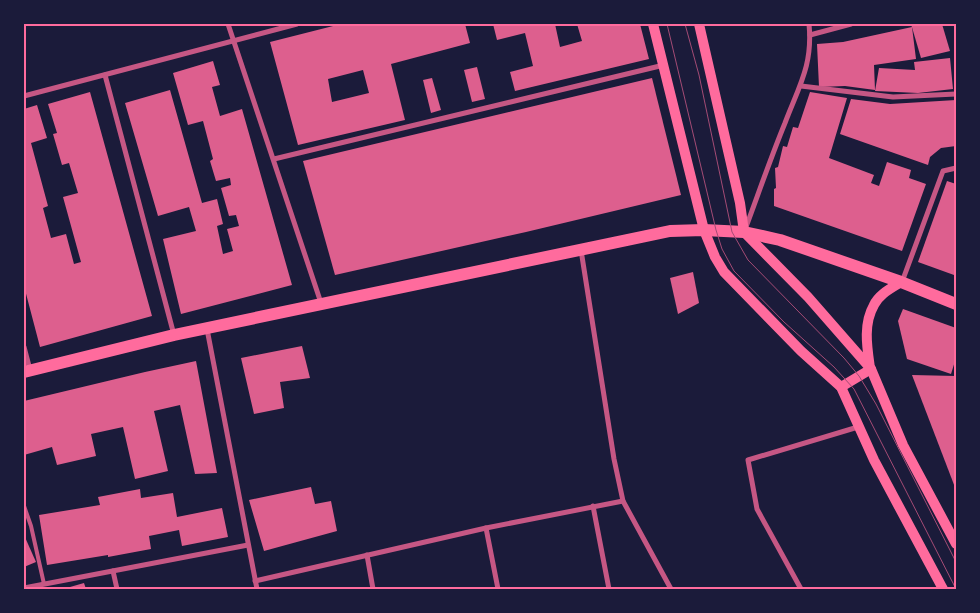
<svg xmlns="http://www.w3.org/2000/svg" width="980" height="613" font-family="Quicksand,sans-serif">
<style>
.building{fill:#dd5f8e;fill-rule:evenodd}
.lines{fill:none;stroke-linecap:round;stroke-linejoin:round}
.service{stroke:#c65784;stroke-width:4}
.minor{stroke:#c65784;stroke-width:5}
.secondary{stroke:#ff6b9d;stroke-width:10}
.primary{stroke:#ff6b9d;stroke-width:12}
.tram{stroke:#a44b75;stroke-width:1}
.neatline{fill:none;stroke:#ff6b9d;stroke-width:2}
</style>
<rect width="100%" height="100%" fill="#1b1b3a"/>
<g class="building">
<path d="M341,24H465L470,43L391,64L405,120L298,145L270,42ZM363,70L369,93L332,102L328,79Z"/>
<polygon points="493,24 555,24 560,47 582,41 577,24 640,24 649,59 515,91 510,72 533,66 525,33 497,40"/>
<polygon points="911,24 942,24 950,51 921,58"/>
<polygon points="912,27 916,59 874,65 875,90 845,86 819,87 817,44 843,42"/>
<polygon points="950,58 953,89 918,93 875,91 879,68 915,70 914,62"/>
<polygon points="213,61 220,85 212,87 220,116 242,109 292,285 181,314 163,239 196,231 189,207 158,216 125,103 170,90 202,203 217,199 223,224 217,226 223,254 233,251 227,229 239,226 236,215 229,216 221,188 231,185 230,178 216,181 210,161 213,159 203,121 188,125 173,73"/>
<polygon points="477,67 485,99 472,102 464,70"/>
<polygon points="432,78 441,110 431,113 423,80"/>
<polygon points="652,78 681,195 526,232 335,275 303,161"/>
<polygon points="90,92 152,316 40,347 24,286 24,109 37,105 47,138 31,143 48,206 43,208 51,238 66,234 74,264 81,262 63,197 78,193 69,163 62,165 53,134 57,133 48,104"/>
<polygon points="810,92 847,98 829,158 874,175 871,183 879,186 887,162 911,170 909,178 926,184 902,251 774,206 774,189 776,188 775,168 778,167 783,146 787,147 793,127 798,128"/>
<polygon points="851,99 890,104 956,100 956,146 941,148 930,157 928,165 840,134"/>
<polygon points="947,181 956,184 956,269 954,275 918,262"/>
<polygon points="693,272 699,303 678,314 670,278"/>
<polygon points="903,309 956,328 956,358 951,374 907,359 898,321"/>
<polygon points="302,346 310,378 280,382 284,408 254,414 241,358"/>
<polygon points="196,361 217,473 195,474 180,405 154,411 168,471 135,479 123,427 91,434 96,456 57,465 52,447 24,455 24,401 145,372"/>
<polygon points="912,375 956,376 956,490"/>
<polygon points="311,487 315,504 331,501 337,531 264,551 249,500"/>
<polygon points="140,489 141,498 173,493 177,517 222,508 228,537 182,546 179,530 149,536 151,549 108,557 108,555 47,565 39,515 100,505 98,497"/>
<polygon points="24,535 36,562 24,567"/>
<polygon points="84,583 86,589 63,589"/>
</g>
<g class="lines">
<polyline class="service" points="24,506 31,526 44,584"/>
<g class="minor">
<polyline points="228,24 321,303"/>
<polyline points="810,35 851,24"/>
<polyline points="105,75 174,335"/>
<polyline points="801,86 893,97 956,94"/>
<polyline points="24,96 297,24"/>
<polyline points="274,159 664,65"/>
<path d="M746,227C759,192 771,157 785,123C799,86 813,65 809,24"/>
<polyline points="581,250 614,459 623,501 671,589"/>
<polyline points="902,282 943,171 956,168"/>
<polyline points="207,329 257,589"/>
<polyline points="24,347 30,370"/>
<polyline points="593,506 609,589"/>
<polyline points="486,528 498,589"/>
<polyline points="367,555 373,589"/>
<polyline points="113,571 117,589"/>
<polyline points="255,581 486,528 623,501"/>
<polyline points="24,588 248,545"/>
<polyline points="801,589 757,509 748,460 858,427"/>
</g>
<g class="secondary">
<polyline points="653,24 704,230 715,257 724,272 801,351 841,387 874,460 943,589"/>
<polyline points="699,24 740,203 744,232 808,297 871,369 903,445 956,544"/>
<path d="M870,368C867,347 863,324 874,305C879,294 892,288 901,282"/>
<polyline points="841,387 871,369"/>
</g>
<polyline class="primary" points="24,372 174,335 670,231 704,230 744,232 780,240 901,282 956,304"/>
<g class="tram">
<polyline points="667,24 716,230 722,249 734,271 784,322 834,367 854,389 956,589"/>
<polyline points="685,24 699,75 732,232 748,260 844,358 859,376 876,404 956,562"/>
</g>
</g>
<rect width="980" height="613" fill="none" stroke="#1b1b3a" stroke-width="50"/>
<rect x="25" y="25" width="930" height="563" class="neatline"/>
</svg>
